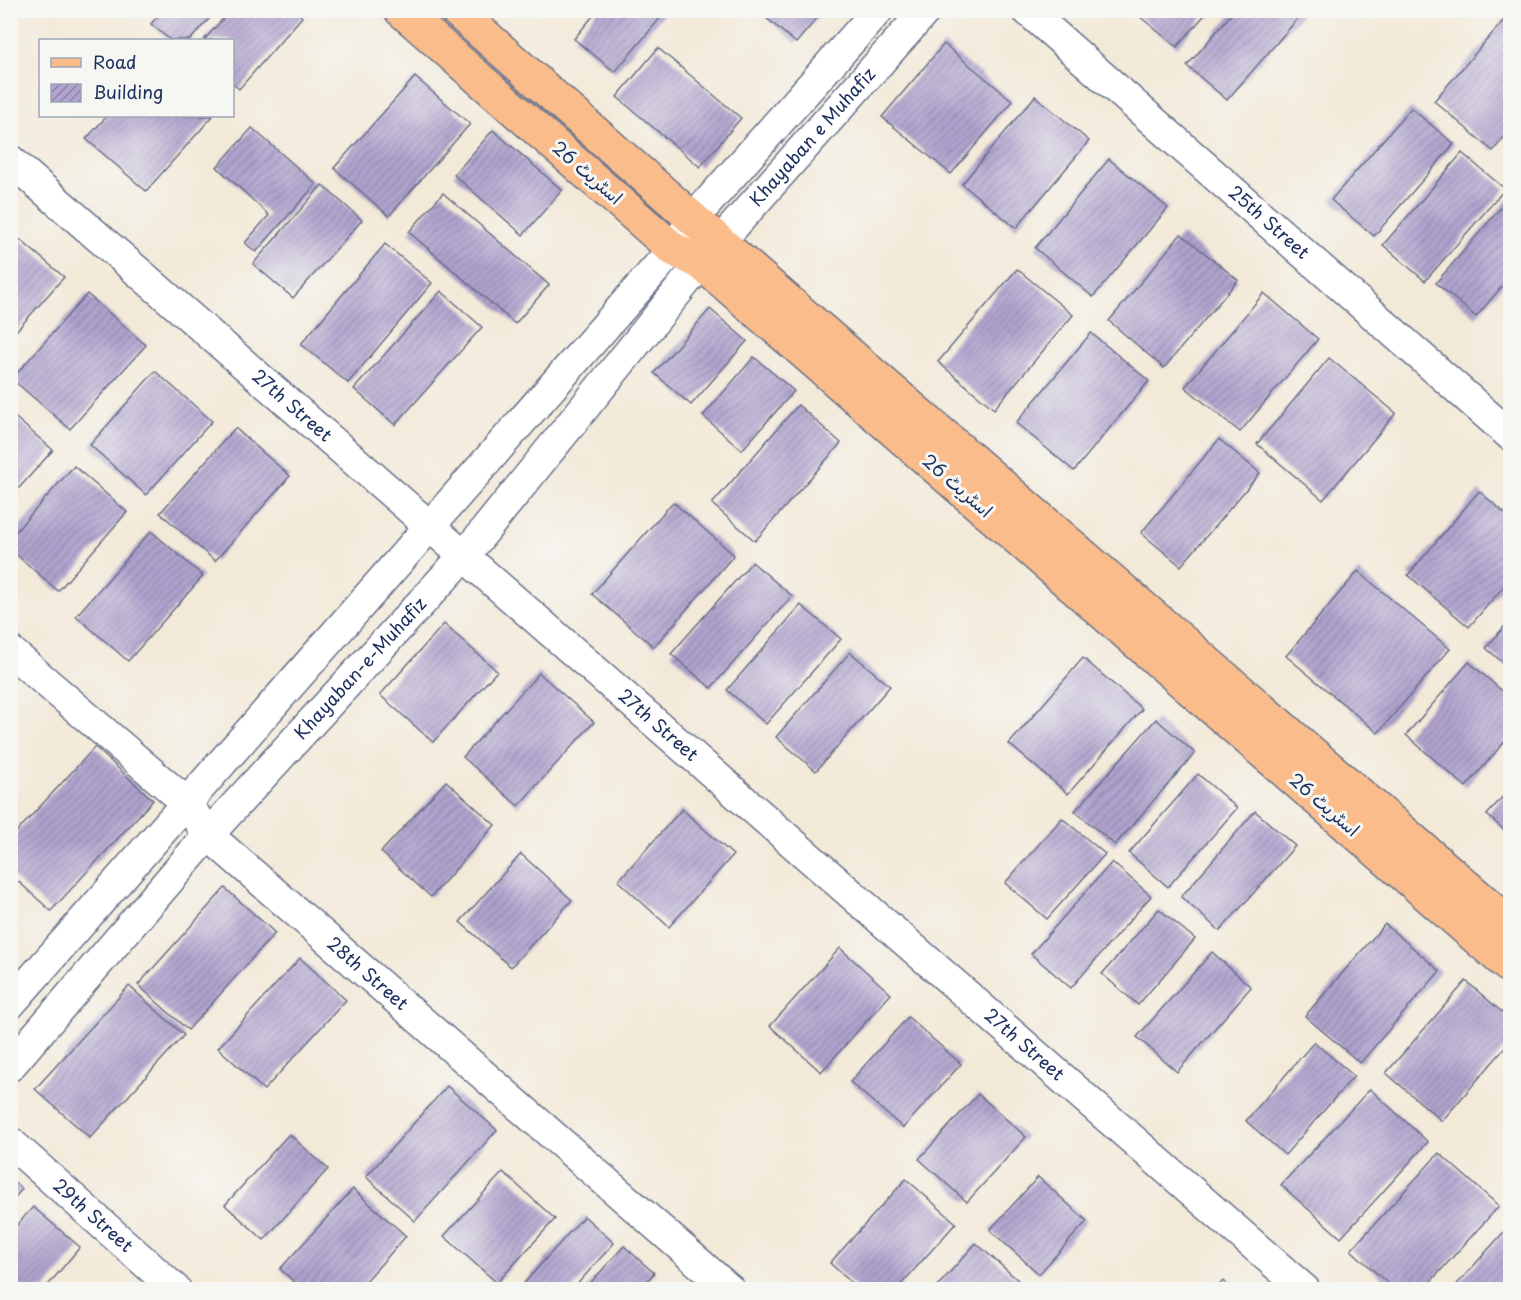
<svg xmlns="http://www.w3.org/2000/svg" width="1521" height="1300" font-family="'Playpen Sans','Playpen Sans Arabic',sans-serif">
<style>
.building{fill:url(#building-hatch)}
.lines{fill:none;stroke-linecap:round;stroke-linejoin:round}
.minor-casing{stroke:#677089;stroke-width:33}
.major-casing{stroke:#677089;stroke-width:36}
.minor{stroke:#fff;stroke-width:30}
.major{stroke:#fabc8b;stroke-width:33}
.labels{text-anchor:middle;stroke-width:6;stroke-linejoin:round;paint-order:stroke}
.street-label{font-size:18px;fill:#1b2f5e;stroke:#f6f6f2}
</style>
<defs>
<pattern id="building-hatch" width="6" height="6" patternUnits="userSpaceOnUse" patternTransform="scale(1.5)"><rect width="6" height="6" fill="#b0a3ce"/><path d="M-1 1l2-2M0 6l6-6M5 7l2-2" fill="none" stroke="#8e85aa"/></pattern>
</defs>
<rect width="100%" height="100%" fill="#f6f6f2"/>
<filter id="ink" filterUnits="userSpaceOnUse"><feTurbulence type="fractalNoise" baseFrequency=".0167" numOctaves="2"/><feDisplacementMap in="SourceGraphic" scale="12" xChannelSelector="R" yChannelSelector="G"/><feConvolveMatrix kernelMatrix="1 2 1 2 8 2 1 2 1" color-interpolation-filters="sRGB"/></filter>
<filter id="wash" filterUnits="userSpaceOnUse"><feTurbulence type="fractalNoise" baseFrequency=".008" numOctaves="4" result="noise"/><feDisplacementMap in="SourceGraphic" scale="24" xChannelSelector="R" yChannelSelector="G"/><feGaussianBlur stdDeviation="1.35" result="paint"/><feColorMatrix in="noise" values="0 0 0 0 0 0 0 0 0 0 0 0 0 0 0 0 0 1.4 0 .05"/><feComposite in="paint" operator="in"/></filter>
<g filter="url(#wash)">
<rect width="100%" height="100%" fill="#f3e9d8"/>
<g id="blocks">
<g class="building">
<polygon points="163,10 217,10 190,40 170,40 151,24"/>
<polygon points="231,10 295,10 302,17 239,89 232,83 232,40 204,40"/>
<polygon points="598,10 667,10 615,72 574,39"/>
<polygon points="757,10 824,10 796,43"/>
<polygon points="1144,10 1209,10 1177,47 1139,16"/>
<polygon points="1235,10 1296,10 1301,15 1227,100 1187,66"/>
<polygon points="1510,13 1510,130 1493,151 1434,101"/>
<polygon points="944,44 1013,101 951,174 882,117"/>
<polygon points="658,48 741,118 700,167 617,97"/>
<polygon points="415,77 470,124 389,216 334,168"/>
<polygon points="1035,96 1089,141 1016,228 962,184"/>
<polygon points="1411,108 1454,144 1374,236 1331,200"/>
<polygon points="107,116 213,116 146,191 86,139"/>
<polygon points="252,128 316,184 256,252 245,243 269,215 217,167"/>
<polygon points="493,130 562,190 523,235 454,175"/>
<polygon points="1462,153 1505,189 1425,281 1383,245"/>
<polygon points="1109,159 1168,208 1093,297 1035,248"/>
<polygon points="322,185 362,220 293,298 253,264"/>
<polygon points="443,193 549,285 515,324 409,232"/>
<polygon points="1510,197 1510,277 1476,317 1436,283"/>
<polygon points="10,231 64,277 10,338"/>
<polygon points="1181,234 1238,280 1164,368 1109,321"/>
<polygon points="385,244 432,283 348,383 301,344"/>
<polygon points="1017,269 1073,315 994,409 938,362"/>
<polygon points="441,291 482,327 395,425 354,389"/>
<polygon points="1264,293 1318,339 1240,432 1185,387"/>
<polygon points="87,294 146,345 70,429 12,379"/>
<polygon points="710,309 747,341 691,405 654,373"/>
<polygon points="1091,333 1149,381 1074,471 1016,423"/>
<polygon points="754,357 794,391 742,450 703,416"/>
<polygon points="1329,358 1396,413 1323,500 1257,444"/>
<polygon points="155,371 212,421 146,495 90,445"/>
<polygon points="798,405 841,443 755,541 712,504"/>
<polygon points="10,413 53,450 10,498"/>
<polygon points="235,428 290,476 215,561 160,513"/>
<polygon points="1219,439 1260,473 1181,566 1141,533"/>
<polygon points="74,466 127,512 58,591 10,549 10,538"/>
<polygon points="1479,491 1510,518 1510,579 1469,627 1408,575"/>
<polygon points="673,502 734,555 654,647 592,594"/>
<polygon points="151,531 203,576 128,661 76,616"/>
<polygon points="752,562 792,596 711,688 671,654"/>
<polygon points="1358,571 1450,649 1378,733 1286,656"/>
<polygon points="801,605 841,639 766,724 727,690"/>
<polygon points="1510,620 1510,669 1486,648"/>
<polygon points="444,624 497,671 433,742 380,695"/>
<polygon points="850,652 890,686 816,771 776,737"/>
<polygon points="1083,658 1142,709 1068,794 1009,744"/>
<polygon points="1469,662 1510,698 1510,735 1466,787 1406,735"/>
<polygon points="539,673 594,722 518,806 463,757"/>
<polygon points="1156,719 1195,753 1115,845 1075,811"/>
<polygon points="95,747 153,800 51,911 10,874 10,839"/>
<polygon points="1198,774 1237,808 1168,887 1129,853"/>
<polygon points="446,781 495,825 431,897 381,852"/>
<polygon points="1510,788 1510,835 1487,815"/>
<polygon points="682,809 733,855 669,927 618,881"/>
<polygon points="1255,811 1295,846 1220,931 1181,897"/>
<polygon points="1062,818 1105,854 1047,919 1005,883"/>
<polygon points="521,854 572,900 511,967 460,922"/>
<polygon points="1112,862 1151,896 1071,988 1031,954"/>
<polygon points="225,888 275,933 188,1030 138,985"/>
<polygon points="1159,909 1195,939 1138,1005 1102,974"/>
<polygon points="1385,924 1440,971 1360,1063 1305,1016"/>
<polygon points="840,948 891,994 821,1072 770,1026"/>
<polygon points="1212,952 1251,987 1177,1072 1137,1037"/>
<polygon points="300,958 346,1000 264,1090 218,1048"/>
<polygon points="1466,981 1510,1019 1510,1042 1442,1121 1386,1073"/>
<polygon points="129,986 184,1035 90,1138 35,1089"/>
<polygon points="908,1017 961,1064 903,1128 850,1082"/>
<polygon points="1314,1042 1354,1076 1285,1155 1246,1121"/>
<polygon points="447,1086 497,1130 415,1221 366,1177"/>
<polygon points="1370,1089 1428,1142 1341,1238 1281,1185"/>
<polygon points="978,1094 1026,1137 967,1202 919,1159"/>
<polygon points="289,1134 328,1169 264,1240 225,1205"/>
<polygon points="1439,1153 1499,1206 1423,1290 1395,1290 1351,1250"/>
<polygon points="503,1172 555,1219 497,1283 444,1236"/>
<polygon points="1038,1177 1087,1221 1039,1274 990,1230"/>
<polygon points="10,1179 22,1189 10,1203"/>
<polygon points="906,1179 956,1223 896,1290 859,1290 830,1263"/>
<polygon points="353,1189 406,1236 358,1290 303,1290 280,1269"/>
<polygon points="33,1207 80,1247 44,1290 10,1290 10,1233"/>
<polygon points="584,1216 614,1243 572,1290 518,1290"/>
<polygon points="1510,1225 1510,1290 1452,1290"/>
<polygon points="976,1243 1029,1290 934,1290"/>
<polygon points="624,1246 654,1273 639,1290 584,1290"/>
<polygon points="1223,1281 1232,1290 1215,1290"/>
</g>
</g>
</g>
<g filter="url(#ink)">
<use href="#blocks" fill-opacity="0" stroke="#677089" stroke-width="1.5"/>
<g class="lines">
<defs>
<g id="minor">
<path id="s1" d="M1027,10L1510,435"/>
<path id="s2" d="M10,160L1305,1290"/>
<path id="s3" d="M10,651L187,803L208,835L730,1290"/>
<polyline points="10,1004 673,249 693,219 878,10"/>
<path id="s4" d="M10,1066L208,835L465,555L701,263L926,10"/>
<path id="s5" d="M10,1142L176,1290"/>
</g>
<g id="major">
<polyline points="401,10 673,249 701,263 1510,967"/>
<polyline points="456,10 693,219 1510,924"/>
</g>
</defs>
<use href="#minor" class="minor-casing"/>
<use href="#major" class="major-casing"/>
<use href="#minor" class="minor"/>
<use href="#major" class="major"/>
</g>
</g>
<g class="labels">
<g class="street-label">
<text dy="6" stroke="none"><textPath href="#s4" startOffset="1228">Khayaban e Muhafiz</textPath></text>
<text transform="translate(587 173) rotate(41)" y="6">اسٹریٹ 26</text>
<text dy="6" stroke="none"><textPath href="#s1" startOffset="322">25th Street</textPath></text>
<text dy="6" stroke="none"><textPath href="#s2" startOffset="374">27th Street</textPath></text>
<text transform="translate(957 486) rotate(41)" y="6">اسٹریٹ 26</text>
<text dy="6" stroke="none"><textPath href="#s4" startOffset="530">Khayaban-e-Muhafiz</textPath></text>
<text dy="6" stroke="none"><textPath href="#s2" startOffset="860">27th Street</textPath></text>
<text transform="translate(1324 805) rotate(41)" y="6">اسٹریٹ 26</text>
<text dy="6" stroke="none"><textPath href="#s3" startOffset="483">28th Street</textPath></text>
<text dy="6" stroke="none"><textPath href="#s2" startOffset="1346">27th Street</textPath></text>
<text dy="6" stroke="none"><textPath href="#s5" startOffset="111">29th Street</textPath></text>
</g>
</g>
<rect width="1521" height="1300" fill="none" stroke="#f6f6f2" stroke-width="36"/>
<rect x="39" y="39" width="195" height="78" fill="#f6f6f2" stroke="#9ea6b7" stroke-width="1.5"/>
<rect x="51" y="58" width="30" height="9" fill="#fabc8b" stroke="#9ea6b7" stroke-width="1.5"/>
<text x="93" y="69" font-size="18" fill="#1b2f5e">Road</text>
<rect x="51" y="84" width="30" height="18" fill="url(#building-hatch)" stroke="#9ea6b7" stroke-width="1.5"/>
<text x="93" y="99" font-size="18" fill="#1b2f5e">Building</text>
</svg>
